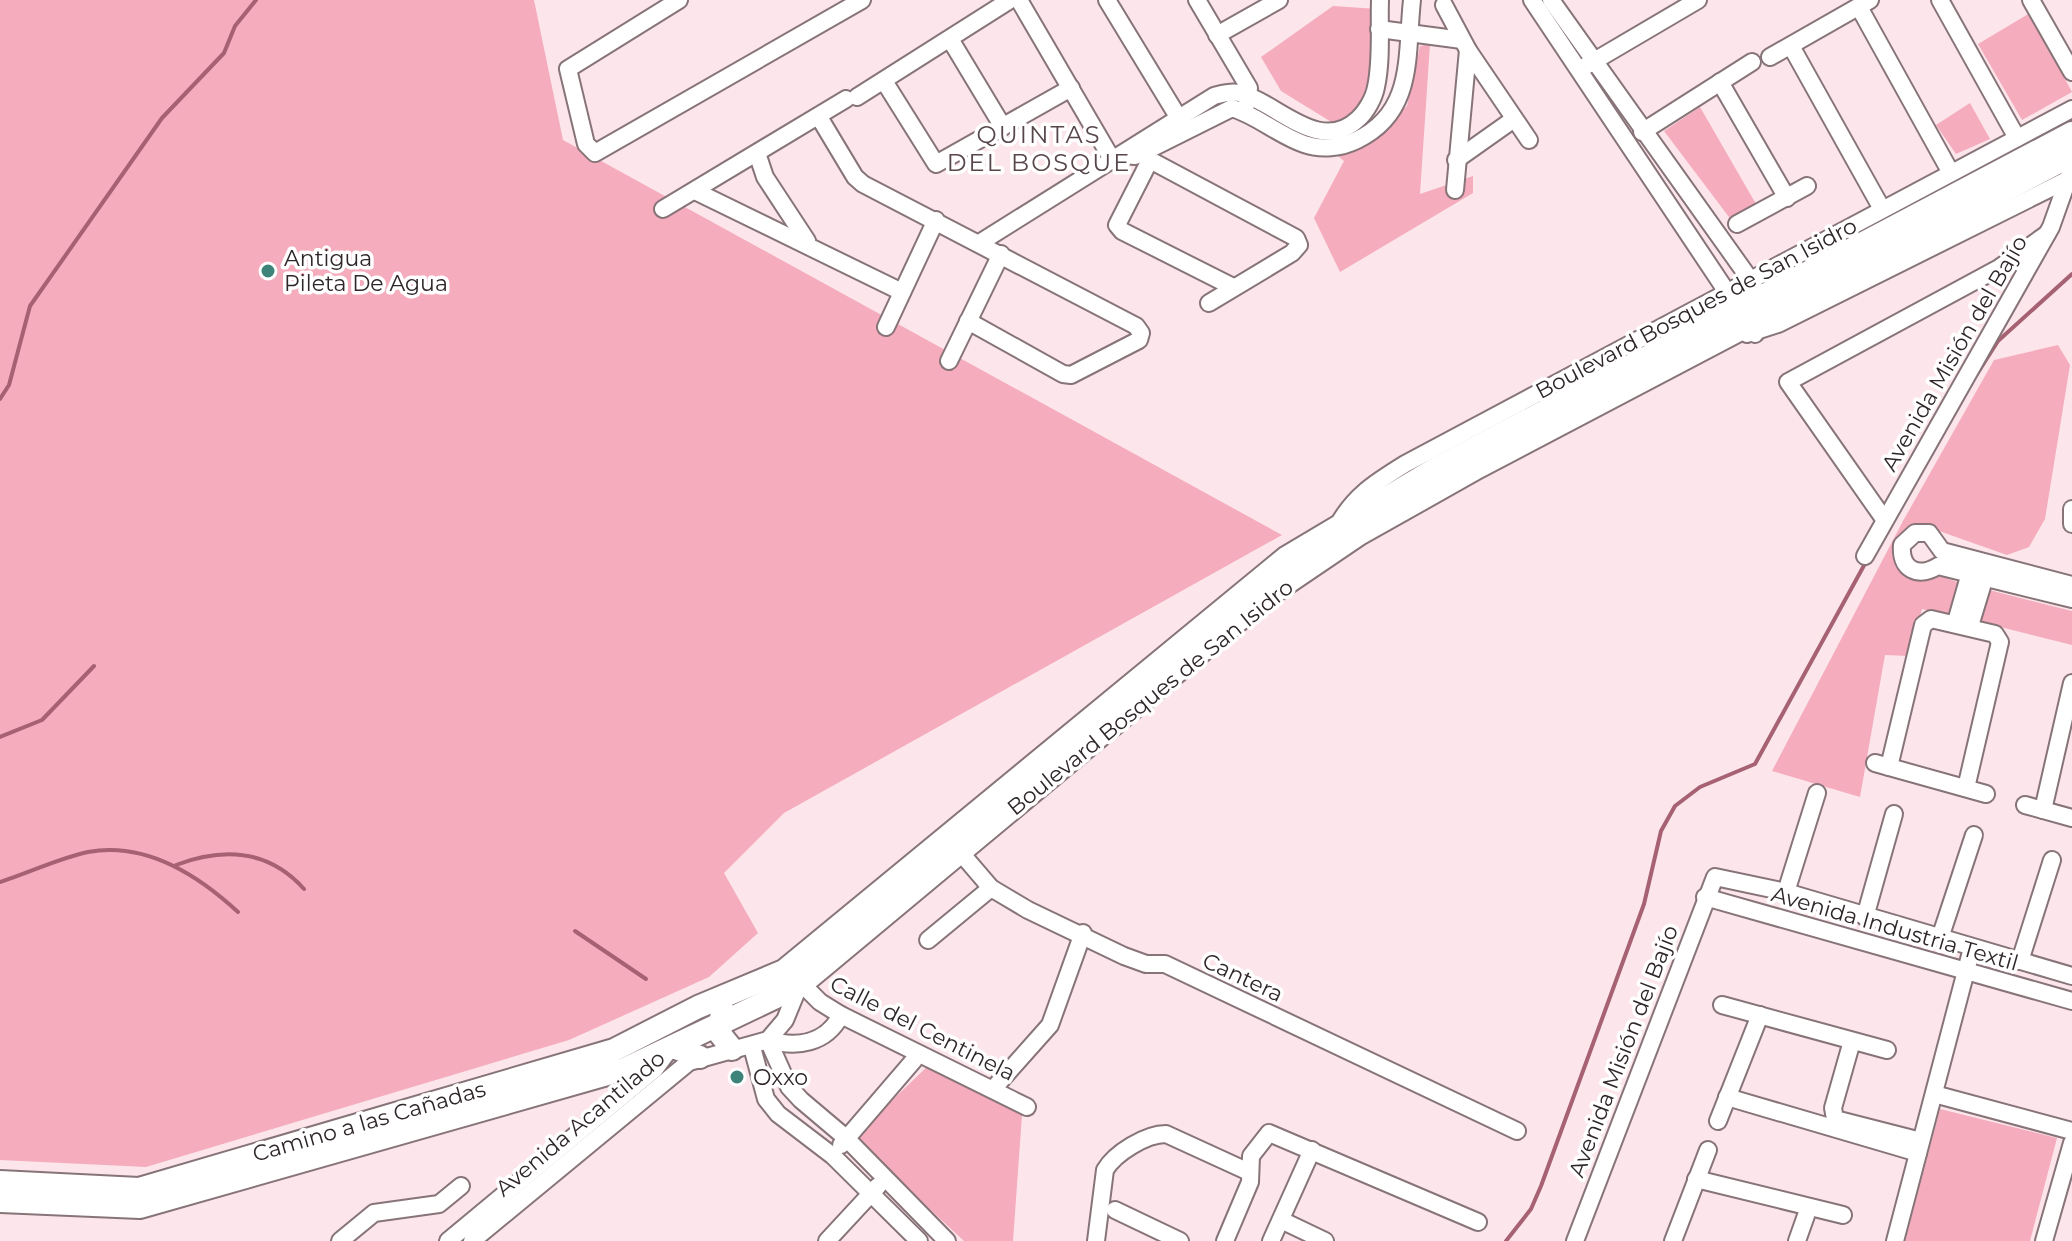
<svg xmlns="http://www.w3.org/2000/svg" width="2072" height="1241" font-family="Montserrat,sans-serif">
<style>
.green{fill:#f5acbd}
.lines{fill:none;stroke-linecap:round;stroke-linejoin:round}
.stream{stroke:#a66172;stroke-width:4}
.minor-casing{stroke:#877478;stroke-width:20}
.secondary-casing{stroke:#877478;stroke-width:26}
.minor{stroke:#fff;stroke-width:16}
.secondary{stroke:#fff;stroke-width:22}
.poi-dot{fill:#3d837a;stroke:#fff;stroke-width:3}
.labels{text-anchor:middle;stroke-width:7;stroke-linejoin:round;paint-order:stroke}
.poi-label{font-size:22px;fill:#2e2628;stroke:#fff;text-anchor:start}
.street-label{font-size:22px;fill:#2e2628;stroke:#fff}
.neighbourhood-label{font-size:24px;letter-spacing:2px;fill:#574649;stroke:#fff}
</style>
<rect width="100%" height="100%" fill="#fce6eb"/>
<g class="green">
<polygon points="0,0 534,0 563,140 1282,535 784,813 724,873 758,933 709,977 569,1040 146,1167 0,1160"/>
<polygon points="1333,6 1378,9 1371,97 1357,116 1333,123 1281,91 1261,57"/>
<polygon points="2030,13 2072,92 2022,120 1978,44"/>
<polygon points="1430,44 1420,194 1473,176 1473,193 1340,272 1314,218 1344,161 1333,152 1373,133 1407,106 1420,46"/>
<polygon points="1970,103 1990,139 1956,154 1936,125"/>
<polygon points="1700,107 1756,204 1732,221 1664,131"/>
<polygon points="2058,345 2070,365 2045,519 2029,547 2007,555 1922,525 1895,546 1902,574 1944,577 1960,583 1952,616 1922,609 1909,656 1885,655 1860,797 1772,771 1903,521 1994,360"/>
<polygon points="1989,590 2072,611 2072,645 1981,622"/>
<polygon points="933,1061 1023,1101 1013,1241 964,1241 853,1138"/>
<polygon points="1940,1109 2057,1138 2030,1241 1905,1241"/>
</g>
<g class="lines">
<g class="stream">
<polyline points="1977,374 1998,341 2072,274"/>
<polyline points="0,399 9,385 30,306 162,118 224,53 235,26 256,0"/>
<polyline points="0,737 42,720 94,666"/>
<path d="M176,865C224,847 269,850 304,889"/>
<path d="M0,882C29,873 59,858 88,852C146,841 198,875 238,912"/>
<polyline points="575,931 646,979"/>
<polyline points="1506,1241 1531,1209 1541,1186 1644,904 1661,831 1675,806 1700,787 1755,764 1867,560"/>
</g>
<defs>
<g id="minor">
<polyline points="679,0 568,69 586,144 595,153 862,0"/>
<polyline points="1019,0 1113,161"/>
<polyline points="1107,0 1183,125"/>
<polyline points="1197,0 1249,88 1247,103"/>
<polyline points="1532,0 1755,334"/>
<polyline points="1551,0 1754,285"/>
<polyline points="1940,0 2017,138"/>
<polyline points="2031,0 2072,72"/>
<polyline points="1444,5 1468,50 1529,140"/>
<polyline points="1859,7 1951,173"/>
<polyline points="1379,29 1462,40"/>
<polyline points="1217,35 1279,0"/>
<polyline points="950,39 1003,127"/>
<polyline points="1791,46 1882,209"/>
<polyline points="1770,57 1870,0"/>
<polyline points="1584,67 1698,0"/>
<polyline points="884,81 936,164 1071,88"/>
<polyline points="1720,82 1787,198"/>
<polyline points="857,97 1010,0"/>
<polyline points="819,117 855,177 863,184 1136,326 1141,333 1139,340 1071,375 1063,374 968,321"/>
<polyline points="1642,132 1752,62"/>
<polyline points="1143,145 1150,160 1296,238 1299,245 1292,253 1209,303"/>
<polyline points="757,153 765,177 807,241"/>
<path d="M1123,155L1135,156L1146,151L1232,108C1258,116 1278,135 1304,144C1321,150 1341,148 1357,140C1415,112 1406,55 1412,0"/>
<polyline points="1150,160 1117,225 1122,231 1233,287"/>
<polyline points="1456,160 1514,119"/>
<polyline points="1455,190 1468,50"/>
<polyline points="695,191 902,292"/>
<polyline points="663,209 846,99"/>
<polyline points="1737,224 1807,186"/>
<path d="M981,242L1214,96C1222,94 1230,91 1239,93C1276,101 1319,156 1358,119C1366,112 1374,98 1376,87C1382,60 1379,28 1380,0"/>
<polyline points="886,327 936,220"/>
<polyline points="1747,334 1778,324 2069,179"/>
<polyline points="949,361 1001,254"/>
<polyline points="2072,509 2072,524"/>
<polyline points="1884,519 1788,382 1999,268 2047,234"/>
<path d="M1337,527C1353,496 1376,482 1405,464L2072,109"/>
<polyline points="1865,556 2051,227 2072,168"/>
<path d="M2072,585L1942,551L1929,533H1915L1902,545C1900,570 1918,578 1938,566L2072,599"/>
<polyline points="1956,622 1972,566"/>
<polyline points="1970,626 1987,570"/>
<polyline points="1875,763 1986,794"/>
<polyline points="1889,767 1923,625 1931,619 1995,634 2000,642 1966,788"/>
<polyline points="2025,805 2072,818"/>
<polyline points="2043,810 2072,683"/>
<polyline points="961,853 991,888 1028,910 1124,956 1146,964 1165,964 1517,1131"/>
<polyline points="1786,892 1817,793"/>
<polyline points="1705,897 2072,1001"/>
<polyline points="1865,917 1894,814"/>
<polyline points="1940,938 1974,835"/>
<polyline points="928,940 991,888"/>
<polyline points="2020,961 2052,860"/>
<polyline points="802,984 820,1002 841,1015 1027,1107"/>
<polyline points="1722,1005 1887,1050"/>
<polyline points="768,1040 789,1087 801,1100 846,1138 947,1241"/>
<path d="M768,1040C797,1048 826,1044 841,1015"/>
<polyline points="1852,1041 1833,1108 1835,1119 1921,1141"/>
<polyline points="752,1047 766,1099 778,1114 833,1156 919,1241"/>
<polyline points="994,1088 1050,1025 1083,933"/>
<polyline points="1934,1094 2072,1131"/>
<polyline points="1727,1097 1918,1153"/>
<polyline points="1718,1121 1760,1015"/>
<polyline points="841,1145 914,1060"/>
<polyline points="1696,1179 1843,1215"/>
<polyline points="1115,1210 1180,1241"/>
<polyline points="1281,1220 1325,1241"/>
<polyline points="340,1241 374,1213 439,1204 461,1186"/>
<polyline points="448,1241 655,1069 670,1049"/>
<polyline points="472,1241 689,1062 768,1040 785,1020 799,986"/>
<polyline points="827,1241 878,1186"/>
<path d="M1096,1241L1105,1170C1115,1153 1146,1134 1166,1134L1249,1172"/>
<polyline points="1225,1241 1250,1182 1251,1156 1269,1133 1478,1222"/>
<polyline points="1271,1241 1312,1150"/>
<polyline points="1575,1241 1715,877 1786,892 2072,976"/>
<polyline points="1673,1241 1708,1150"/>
<polyline points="1797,1241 1809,1207"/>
<polyline points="1895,1241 1972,948"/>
<polyline points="2044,1241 2072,1143"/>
</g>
<g id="secondary">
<polyline points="722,1009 720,1034 732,1049"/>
<polyline points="673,1047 700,1057"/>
<polyline points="0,1182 139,1189 614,1050 698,1007 784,971 1286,558 1437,468 2072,133"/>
<polyline points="0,1201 140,1207 625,1069 799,986 1266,597 1359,534 1478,467 2072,155"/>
</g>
</defs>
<use href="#minor" class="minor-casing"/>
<use href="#secondary" class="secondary-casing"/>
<use href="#minor" class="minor"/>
<use href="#secondary" class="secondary"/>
</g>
<g class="poi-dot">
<circle cx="268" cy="271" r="8"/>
<circle cx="737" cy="1077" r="8"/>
</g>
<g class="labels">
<g class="poi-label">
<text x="284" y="266">Antigua<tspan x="284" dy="25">Pileta De Agua</tspan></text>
<text x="753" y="1085">Oxxo</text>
</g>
<g class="street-label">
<text transform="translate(1696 308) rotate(-28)" y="8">Boulevard Bosques de San Isidro</text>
<text transform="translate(1954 353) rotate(-60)" y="8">Avenida Misión del Bajío</text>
<text transform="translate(1150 697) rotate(-39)" y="8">Boulevard Bosques de San Isidro</text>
<text transform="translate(1895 928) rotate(16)" y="8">Avenida Industria Textil</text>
<text transform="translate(1243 977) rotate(25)" y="8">Cantera</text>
<text transform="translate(923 1028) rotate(27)" y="8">Calle del Centinela</text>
<text transform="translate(1623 1051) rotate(-69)" y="8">Avenida Misión del Bajío</text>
<text transform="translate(369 1121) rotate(-16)" y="8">Camino a las Cañadas</text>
<text transform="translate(580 1123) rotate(-40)" y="8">Avenida Acantilado</text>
</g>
<g class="neighbourhood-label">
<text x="1039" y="143">QUINTAS<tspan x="1039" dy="28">DEL BOSQUE</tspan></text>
</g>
</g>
</svg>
